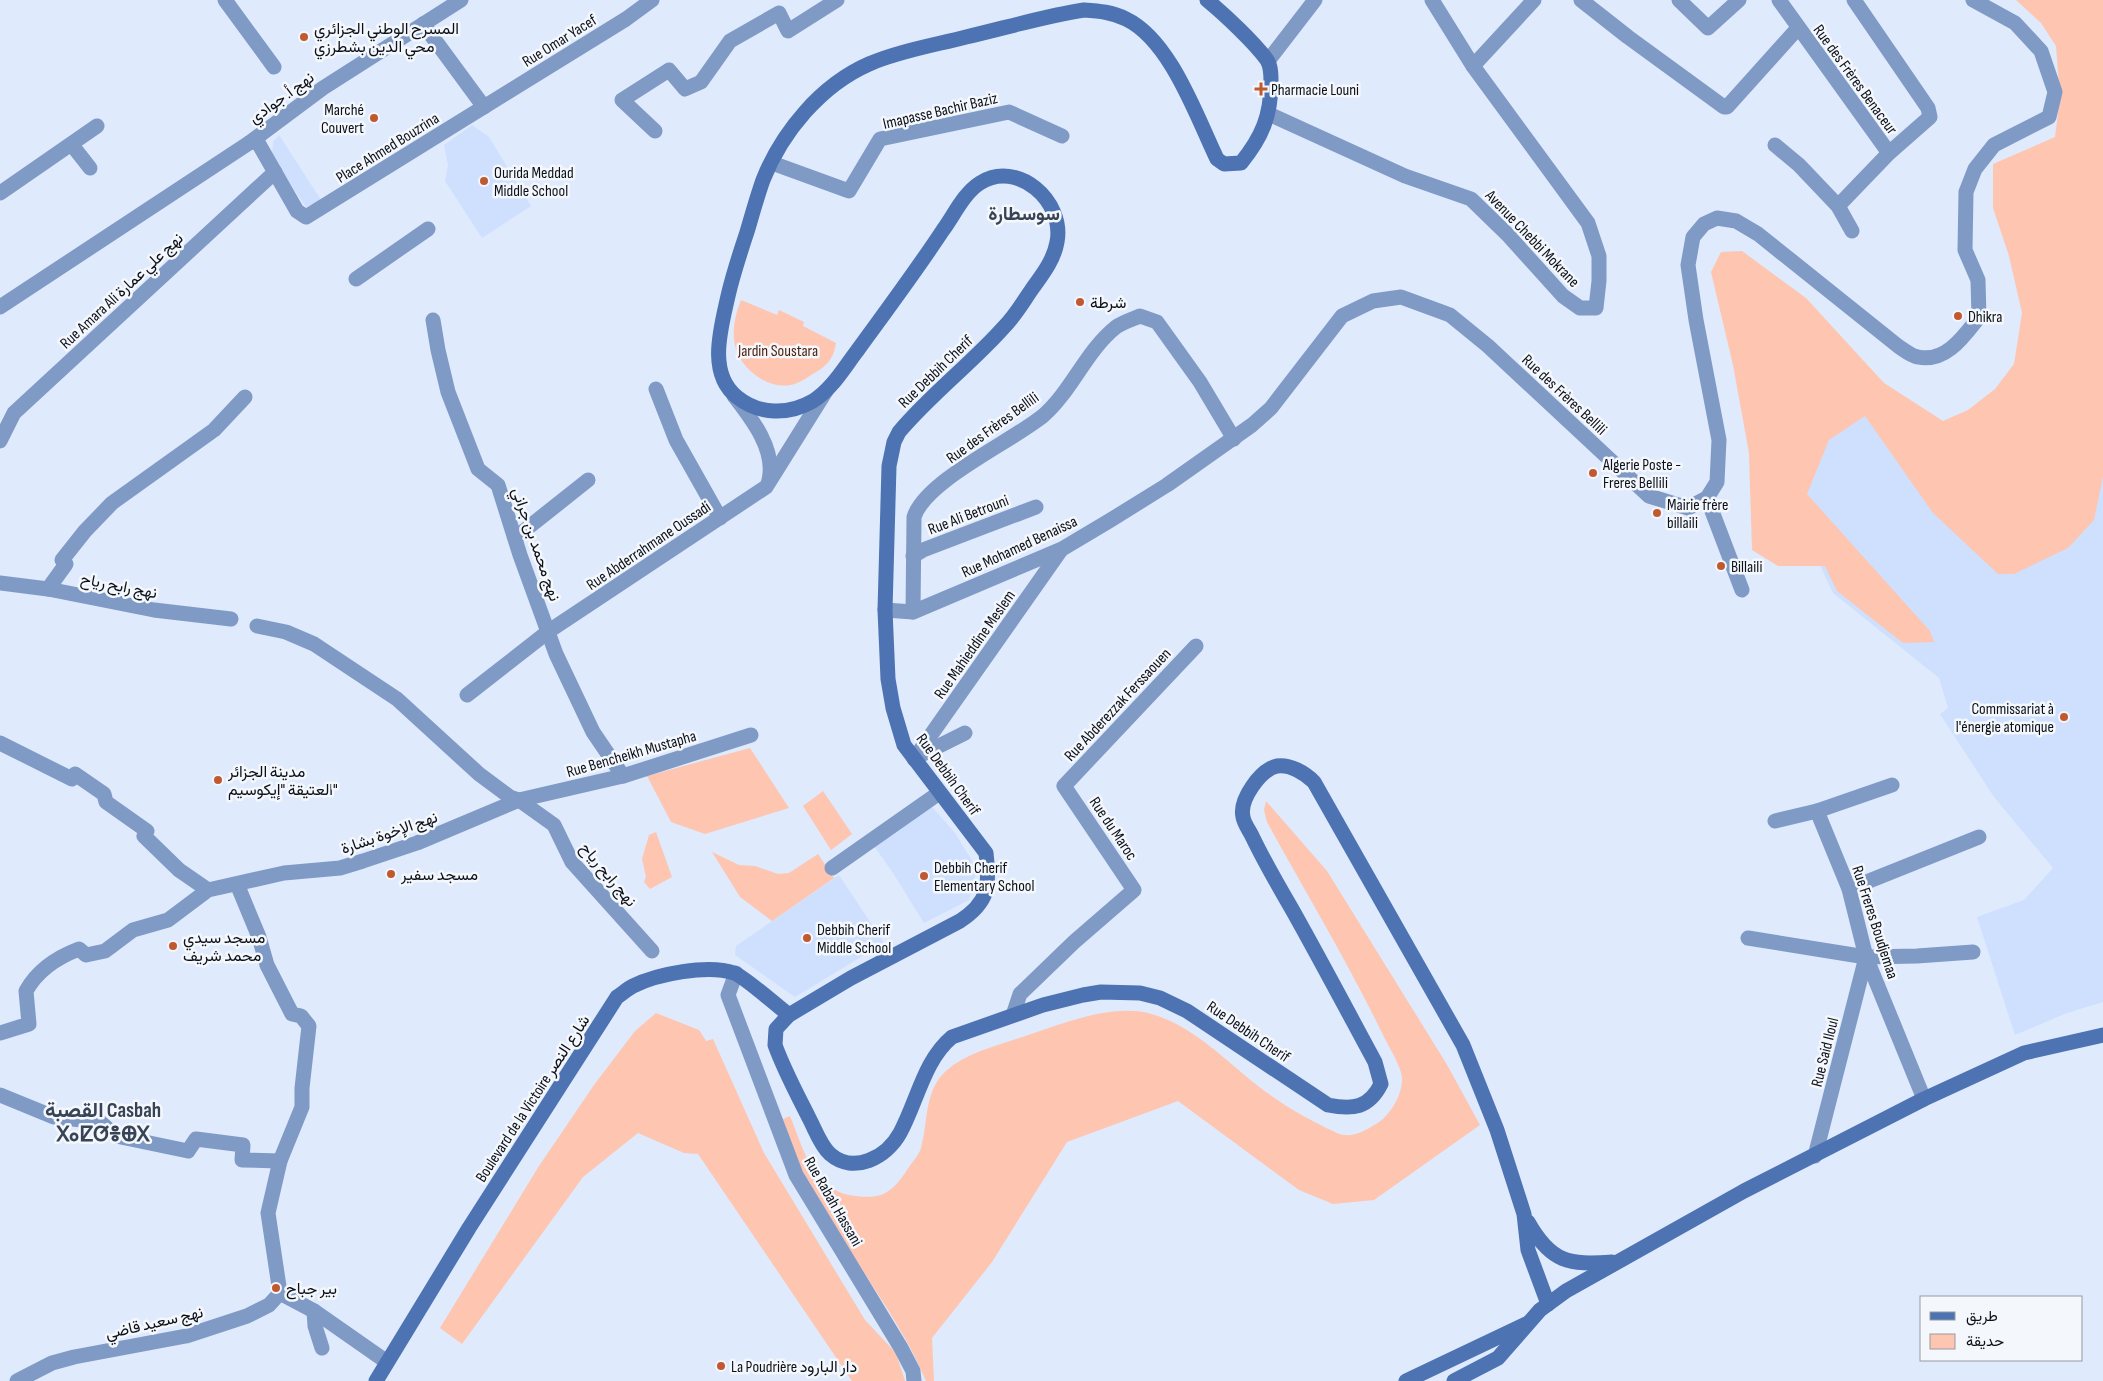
<svg xmlns="http://www.w3.org/2000/svg" width="2103" height="1381" font-family="'Sofia Sans Condensed',Vazirmatn,'Noto Sans Tifinagh',sans-serif">
<style>
.built{fill:#cee0fe}
.green{fill:#fec5b0}
.lines{fill:none;stroke-linecap:round;stroke-linejoin:round}
.street{stroke:#809ac6;stroke-width:15}
.secondary{stroke:#4d73b2;stroke-width:15}
.poi-dot{fill:#c0592f;stroke:#f4f7fc;stroke-width:2}
.labels{text-anchor:middle;stroke-width:5;stroke-linejoin:round;paint-order:stroke}
.poi-label{font-size:16px;fill:#0c1119;stroke:#f4f7fc;text-anchor:start}
.street-label{font-size:16px;fill:#0c1119;stroke:#f4f7fc}
.park-label{font-size:16px;fill:#4d1e0a;stroke:#f4f7fc}
.quarter-label{font-size:19px;font-weight:bold;fill:#384456;stroke:#f4f7fc}
.district-label{font-size:21px;font-weight:bold;fill:#384456;stroke:#f4f7fc}
</style>
<rect width="100%" height="100%" fill="#dfeafd"/>
<g class="built">
<polygon points="472,125 489,137 531,206 482,238 445,181 448,165 444,145"/>
<polygon points="279,135 321,200 306,207 272,157 273,142"/>
<polygon points="2103,210 2103,1002 2067,1013 2015,1035 1977,917 2024,900 2053,868 1994,797 1940,714 1948,708 1939,678 1833,593 1790,501 1738,278 1949,432 1984,420"/>
<polygon points="932,807 955,833 977,869 969,900 924,923 893,873 874,846"/>
<polygon points="839,875 884,943 795,997 735,955 736,946"/>
</g>
<g class="green">
<polygon points="2016,0 2103,0 2103,477 2094,520 2068,548 2014,574 1998,574 1933,513 1865,416 1829,440 1807,494 1930,631 1934,642 1903,643 1837,591 1825,566 1778,566 1752,550 1749,453 1733,365 1711,272 1721,252 1742,251 1806,298 1884,383 1943,421 1968,410 1995,389 2014,364 2022,313 2009,256 1993,208 1993,164 2055,137 2060,98 2056,46 2041,23"/>
<path d="M741,300L777,315L779,310L804,322L803,326L836,343C835,348 834,354 831,358C827,366 818,371 811,375C807,378 802,381 797,383C773,393 743,372 736,349C731,333 735,315 741,300Z"/>
<polygon points="750,748 789,808 705,834 671,822 647,776"/>
<polygon points="823,791 852,834 831,850 803,806"/>
<path d="M1266,801L1327,871L1446,1063L1480,1125L1374,1200L1333,1204L1299,1190L1178,1101L1067,1142L992,1262L932,1338L934,1381H926C895,1307 839,1245 803,1174C794,1157 789,1137 783,1119L790,1116C804,1150 813,1192 856,1196C885,1200 894,1190 909,1167C913,1161 919,1155 921,1148C928,1124 924,1094 943,1074C960,1056 989,1048 1013,1040C1052,1028 1107,1003 1148,1013C1191,1024 1224,1059 1258,1086C1281,1104 1309,1120 1335,1132C1349,1140 1363,1132 1376,1124C1390,1116 1403,1094 1402,1078C1402,1068 1389,1047 1384,1037C1349,964 1306,893 1267,822L1264,810Z"/>
<polygon points="656,832 672,877 650,889 644,882 646,877 642,859 649,835"/>
<polygon points="712,852 739,865 755,866 778,874 789,873 818,854 834,878 772,921 740,897"/>
<polygon points="656,1013 699,1030 706,1041 713,1039 764,1153 865,1320 896,1353 905,1381 852,1381 698,1154 684,1153 638,1133 583,1177 462,1344 440,1328 539,1166 594,1085 635,1031"/>
</g>
<g class="lines">
<g class="street">
<polyline points="225,0 274,67"/>
<polyline points="1432,0 1473,66"/>
<polyline points="1581,0 1628,37 1724,107 1727,107 1798,28"/>
<polyline points="1679,0 1708,28 1739,0"/>
<polyline points="1779,0 1889,153"/>
<polyline points="423,24 484,107"/>
<polyline points="1268,61 1315,0"/>
<polyline points="1269,114 1405,176 1471,199 1507,234 1563,296 1580,308 1596,308 1599,281 1599,256 1588,223 1473,66 1534,0"/>
<polyline points="655,131 622,100 669,70 685,89 701,82 730,41 779,13 788,31 837,0"/>
<polyline points="249,143 257,141 297,211 306,217 626,19 652,0"/>
<polyline points="72,145 90,168"/>
<polyline points="1775,145 1799,165 1838,206 1852,231"/>
<polyline points="772,163 849,191 880,139 1009,112 1062,136"/>
<polyline points="0,193 97,126"/>
<polyline points="1838,206 1889,153 1930,117 1928,108 1854,0"/>
<polyline points="356,279 428,229"/>
<polyline points="0,307 249,143 323,88 461,0"/>
<polyline points="433,320 438,350 448,392 478,469 498,485 520,555 556,654 593,732 623,776"/>
<polyline points="656,389 676,440 720,518"/>
<path d="M734,396C752,419 776,450 769,480"/>
<polyline points="0,441 14,413 275,172"/>
<polyline points="1707,498 1742,590"/>
<polyline points="515,538 588,480"/>
<polyline points="913,556 923,550 1036,507"/>
<polyline points="0,583 48,589 154,610 231,619"/>
<polyline points="48,589 66,564 62,560 85,531 112,503 214,430 245,397"/>
<path d="M885,610L913,612L1062,549L1109,521L1167,485L1252,425L1271,408L1342,316L1373,301L1401,297L1450,315L1488,346L1649,496L1688,508L1707,498L1717,482L1719,440L1696,320L1688,265L1693,237L1704,224L1717,218L1736,221L1758,234L1898,346C1904,350 1911,356 1918,357C1946,363 1964,336 1979,317L1978,280L1965,250L1966,192L1975,169L1994,145L2049,117L2055,92L2041,51L2015,23L1973,0"/>
<path d="M913,612L914,517C926,480 1013,441 1044,415C1072,390 1086,351 1116,327C1123,322 1133,319 1140,316L1157,322L1200,382L1234,439"/>
<polyline points="257,626 286,632 314,644 397,699 479,774 510,797 519,800 554,825 572,862 652,951"/>
<polyline points="467,695 549,631 766,487 826,391"/>
<polyline points="0,743 72,779 75,774 104,794 106,802 147,831 144,836 179,870 208,890"/>
<polyline points="915,758 965,733"/>
<polyline points="914,759 1061,550"/>
<polyline points="1817,811 1849,889 1866,957 1924,1099"/>
<polyline points="1775,821 1817,811 1892,785"/>
<polyline points="832,868 939,793"/>
<polyline points="1849,889 1979,837"/>
<polyline points="1748,938 1866,957 1917,956 1973,952"/>
<polyline points="736,973 728,995 796,1175 901,1348 913,1371 914,1381"/>
<polyline points="1013,1015 1020,994 1074,942 1134,890 1064,786 1196,646"/>
<path d="M0,1033L29,1024L26,991C37,971 58,957 79,949L86,955L105,951L133,930L168,920L208,890L284,873L340,868L363,861L417,843L519,800L623,776L751,735"/>
<polyline points="0,1095 54,1117 100,1122 116,1136 188,1151 196,1139 243,1145 242,1160 280,1161"/>
<polyline points="1815,1156 1866,957"/>
<polyline points="280,1293 314,1311 387,1362"/>
<polyline points="314,1311 315,1326 322,1348"/>
<polyline points="17,1381 52,1363 74,1357 186,1336 247,1316 269,1305 280,1293 268,1213 280,1161 302,1107 302,1088 309,1026 301,1016 292,1014 267,965 259,937 237,884"/>
</g>
<g class="secondary">
<path d="M1207,0C1224,14 1255,43 1267,60C1271,66 1271,75 1271,82C1271,116 1262,137 1241,163L1224,164L1217,159C1196,115 1170,40 1126,19C1112,12 1099,11 1084,10C1045,16 1005,28 966,37C935,45 899,51 869,64C821,85 782,132 763,180C757,197 752,215 747,232C740,253 733,274 728,296C721,328 707,373 737,397C759,415 789,415 813,401C832,389 844,368 857,351C886,311 916,271 943,230C954,215 964,193 980,183C1017,159 1065,201 1057,242C1054,260 1042,275 1032,289C1023,302 1015,316 1004,327C971,364 931,394 899,432L894,442L889,466L885,610L888,679L893,708L904,745L986,853C990,886 989,902 960,921L851,978L789,1015L776,1029L775,1045C784,1070 797,1094 809,1118C815,1129 820,1145 830,1154C854,1175 887,1157 900,1133C917,1102 924,1060 952,1037L1043,1005L1083,995L1101,992L1140,993L1160,998L1187,1011L1328,1105C1353,1110 1369,1108 1381,1084L1375,1062C1348,1012 1321,961 1293,911C1279,887 1265,863 1253,838C1250,831 1244,824 1243,817C1239,800 1260,770 1277,766C1290,764 1305,773 1314,782L1463,1045L1497,1130L1524,1214L1528,1250L1548,1304"/>
<path d="M1528,1222C1551,1263 1569,1265 1612,1262"/>
<path d="M376,1381L469,1228L617,997C622,994 627,989 633,986C657,974 708,964 734,973C745,977 777,1006 789,1015"/>
<polyline points="1406,1381 1526,1324"/>
<polyline points="1454,1381 1498,1358 1540,1310 1566,1291 1744,1191 1924,1099 2024,1053 2103,1035"/>
</g>
</g>
<g class="poi-dot">
<circle cx="304" cy="37" r="5"/>
<path d="M1258.5 81.5h5v5h5v5h-5v5h-5v-5h-5v-5h5z"/>
<circle cx="374" cy="118" r="5"/>
<circle cx="484" cy="181" r="5"/>
<circle cx="1080" cy="302" r="5"/>
<circle cx="1958" cy="316" r="5"/>
<circle cx="1593" cy="473" r="5"/>
<circle cx="1657" cy="513" r="5"/>
<circle cx="1721" cy="566" r="5"/>
<circle cx="2064" cy="717" r="5"/>
<circle cx="218" cy="780" r="5"/>
<circle cx="391" cy="874" r="5"/>
<circle cx="924" cy="876" r="5"/>
<circle cx="807" cy="938" r="5"/>
<circle cx="173" cy="946" r="5"/>
<circle cx="276" cy="1288" r="5"/>
<circle cx="721" cy="1366" r="5"/>
</g>
<g class="labels">
<g class="poi-label">
<text x="314" y="34">المسرح الوطني الجزائري<tspan x="314" dy="18">محي الدين بشطرزي</tspan></text>
<text x="1271" y="95">Pharmacie Louni</text>
<text x="364" y="115" text-anchor="end">Marché<tspan x="364" dy="18">Couvert</tspan></text>
<text x="494" y="178">Ourida Meddad<tspan x="494" dy="18">Middle School</tspan></text>
<text x="1090" y="308">شرطة</text>
<text x="1968" y="322">Dhikra</text>
<text x="1603" y="470">Algerie Poste -<tspan x="1603" dy="18">Freres Bellili</tspan></text>
<text x="1667" y="510">Mairie frère<tspan x="1667" dy="18">billaili</tspan></text>
<text x="1731" y="572">Billaili</text>
<text x="2054" y="714" text-anchor="end">Commissariat à<tspan x="2054" dy="18">l'énergie atomique</tspan></text>
<text x="228" y="777">مدينة الجزائر<tspan x="228" dy="18">العتيقة "إيكوسيم"</tspan></text>
<text x="934" y="873">Debbih Cherif<tspan x="934" dy="18">Elementary School</tspan></text>
<text x="401" y="880">مسجد سفير</text>
<text x="817" y="935">Debbih Cherif<tspan x="817" dy="18">Middle School</tspan></text>
<text x="183" y="943">مسجد سيدي<tspan x="183" dy="18">محمد شريف</tspan></text>
<text x="286" y="1294">بير جباح</text>
<text x="731" y="1372">La Poudrière دار البارود</text>
</g>
<g class="street-label">
<text transform="translate(559 40) rotate(-32)" y="6">Rue Omar Yacef</text>
<text transform="translate(1856 79) rotate(54)" y="6">Rue des Frères Benaceur</text>
<text transform="translate(281 97) rotate(-36)" y="6">نهج أ. جوادي</text>
<text transform="translate(940 110) rotate(-13)" y="6">Imapasse Bachir Baziz</text>
<text transform="translate(387 147) rotate(-32)" y="6">Place Ahmed Bouzrina</text>
<text transform="translate(1533 238) rotate(46)" y="6">Avenue Chebbi Mokrane</text>
<text transform="translate(121 290) rotate(-43)" y="6">Rue Amara Ali نهج علي عمارة</text>
<text transform="translate(935 371) rotate(-44)" y="6">Rue Debbih Cherif</text>
<text transform="translate(1565 394) rotate(43)" y="6">Rue des Frères Bellili</text>
<text transform="translate(992 427) rotate(-36)" y="6">Rue des Frères Bellili</text>
<text transform="translate(968 514) rotate(-21)" y="6">Rue Ali Betrouni</text>
<text transform="translate(537 544) rotate(71)" y="6">نهج محمد بن جراني</text>
<text transform="translate(648 545) rotate(-34)" y="6">Rue Abderrahmane Oussadi</text>
<text transform="translate(1019 546) rotate(-25)" y="6">Rue Mohamed Benaissa</text>
<text transform="translate(119 585) rotate(11)" y="6">نهج رابح رياح</text>
<text transform="translate(974 644) rotate(-55)" y="6">Rue Mahieddine Meslem</text>
<text transform="translate(1117 704) rotate(-47)" y="6">Rue Abderezzak Ferssaouen</text>
<text transform="translate(631 753) rotate(-16)" y="6">Rue Bencheikh Mustapha</text>
<text transform="translate(949 774) rotate(54)" y="6">Rue Debbih Cherif</text>
<text transform="translate(1114 828) rotate(56)" y="6">Rue du Maroc</text>
<text transform="translate(389 832) rotate(-19)" y="6">نهج الإخوة بشارة</text>
<text transform="translate(609 874) rotate(50)" y="6">نهج رابح رياح</text>
<text transform="translate(1876 922) rotate(72)" y="6">Rue Freres Boudjemaa</text>
<text transform="translate(1249 1031) rotate(34)" y="6">Rue Debbih Cherif</text>
<text transform="translate(1824 1052) rotate(-76)" y="6">Rue Said Iloul</text>
<text transform="translate(532 1098) rotate(-57)" y="6">Boulevard de la Victoire شارع النصر</text>
<text transform="translate(834 1201) rotate(60)" y="6">Rue Rabah Hassani</text>
<text transform="translate(154 1322) rotate(-13)" y="6">نهج سعيد قاضي</text>
</g>
<g class="park-label">
<text x="778" y="356">Jardin Soustara</text>
</g>
<g class="quarter-label">
<text x="1024" y="220">سوسطارة</text>
</g>
<g class="district-label">
<text x="103" y="1117">القصبة Casbah<tspan x="103" dy="24">ⵝⴰⵇⵚⴻⴲⵝ</tspan></text>
</g>
</g>
<rect x="1920" y="1296" width="162" height="65" fill="#f4f7fc" stroke="#979ba1"/>
<rect x="1930" y="1312" width="25" height="8" fill="#4d73b2" stroke="#979ba1"/>
<text x="1966" y="1321" font-size="15" fill="#0c1119">طريق</text>
<rect x="1930" y="1334" width="25" height="15" fill="#fec5b0" stroke="#979ba1"/>
<text x="1966" y="1346" font-size="15" fill="#0c1119">حديقة</text>
</svg>
